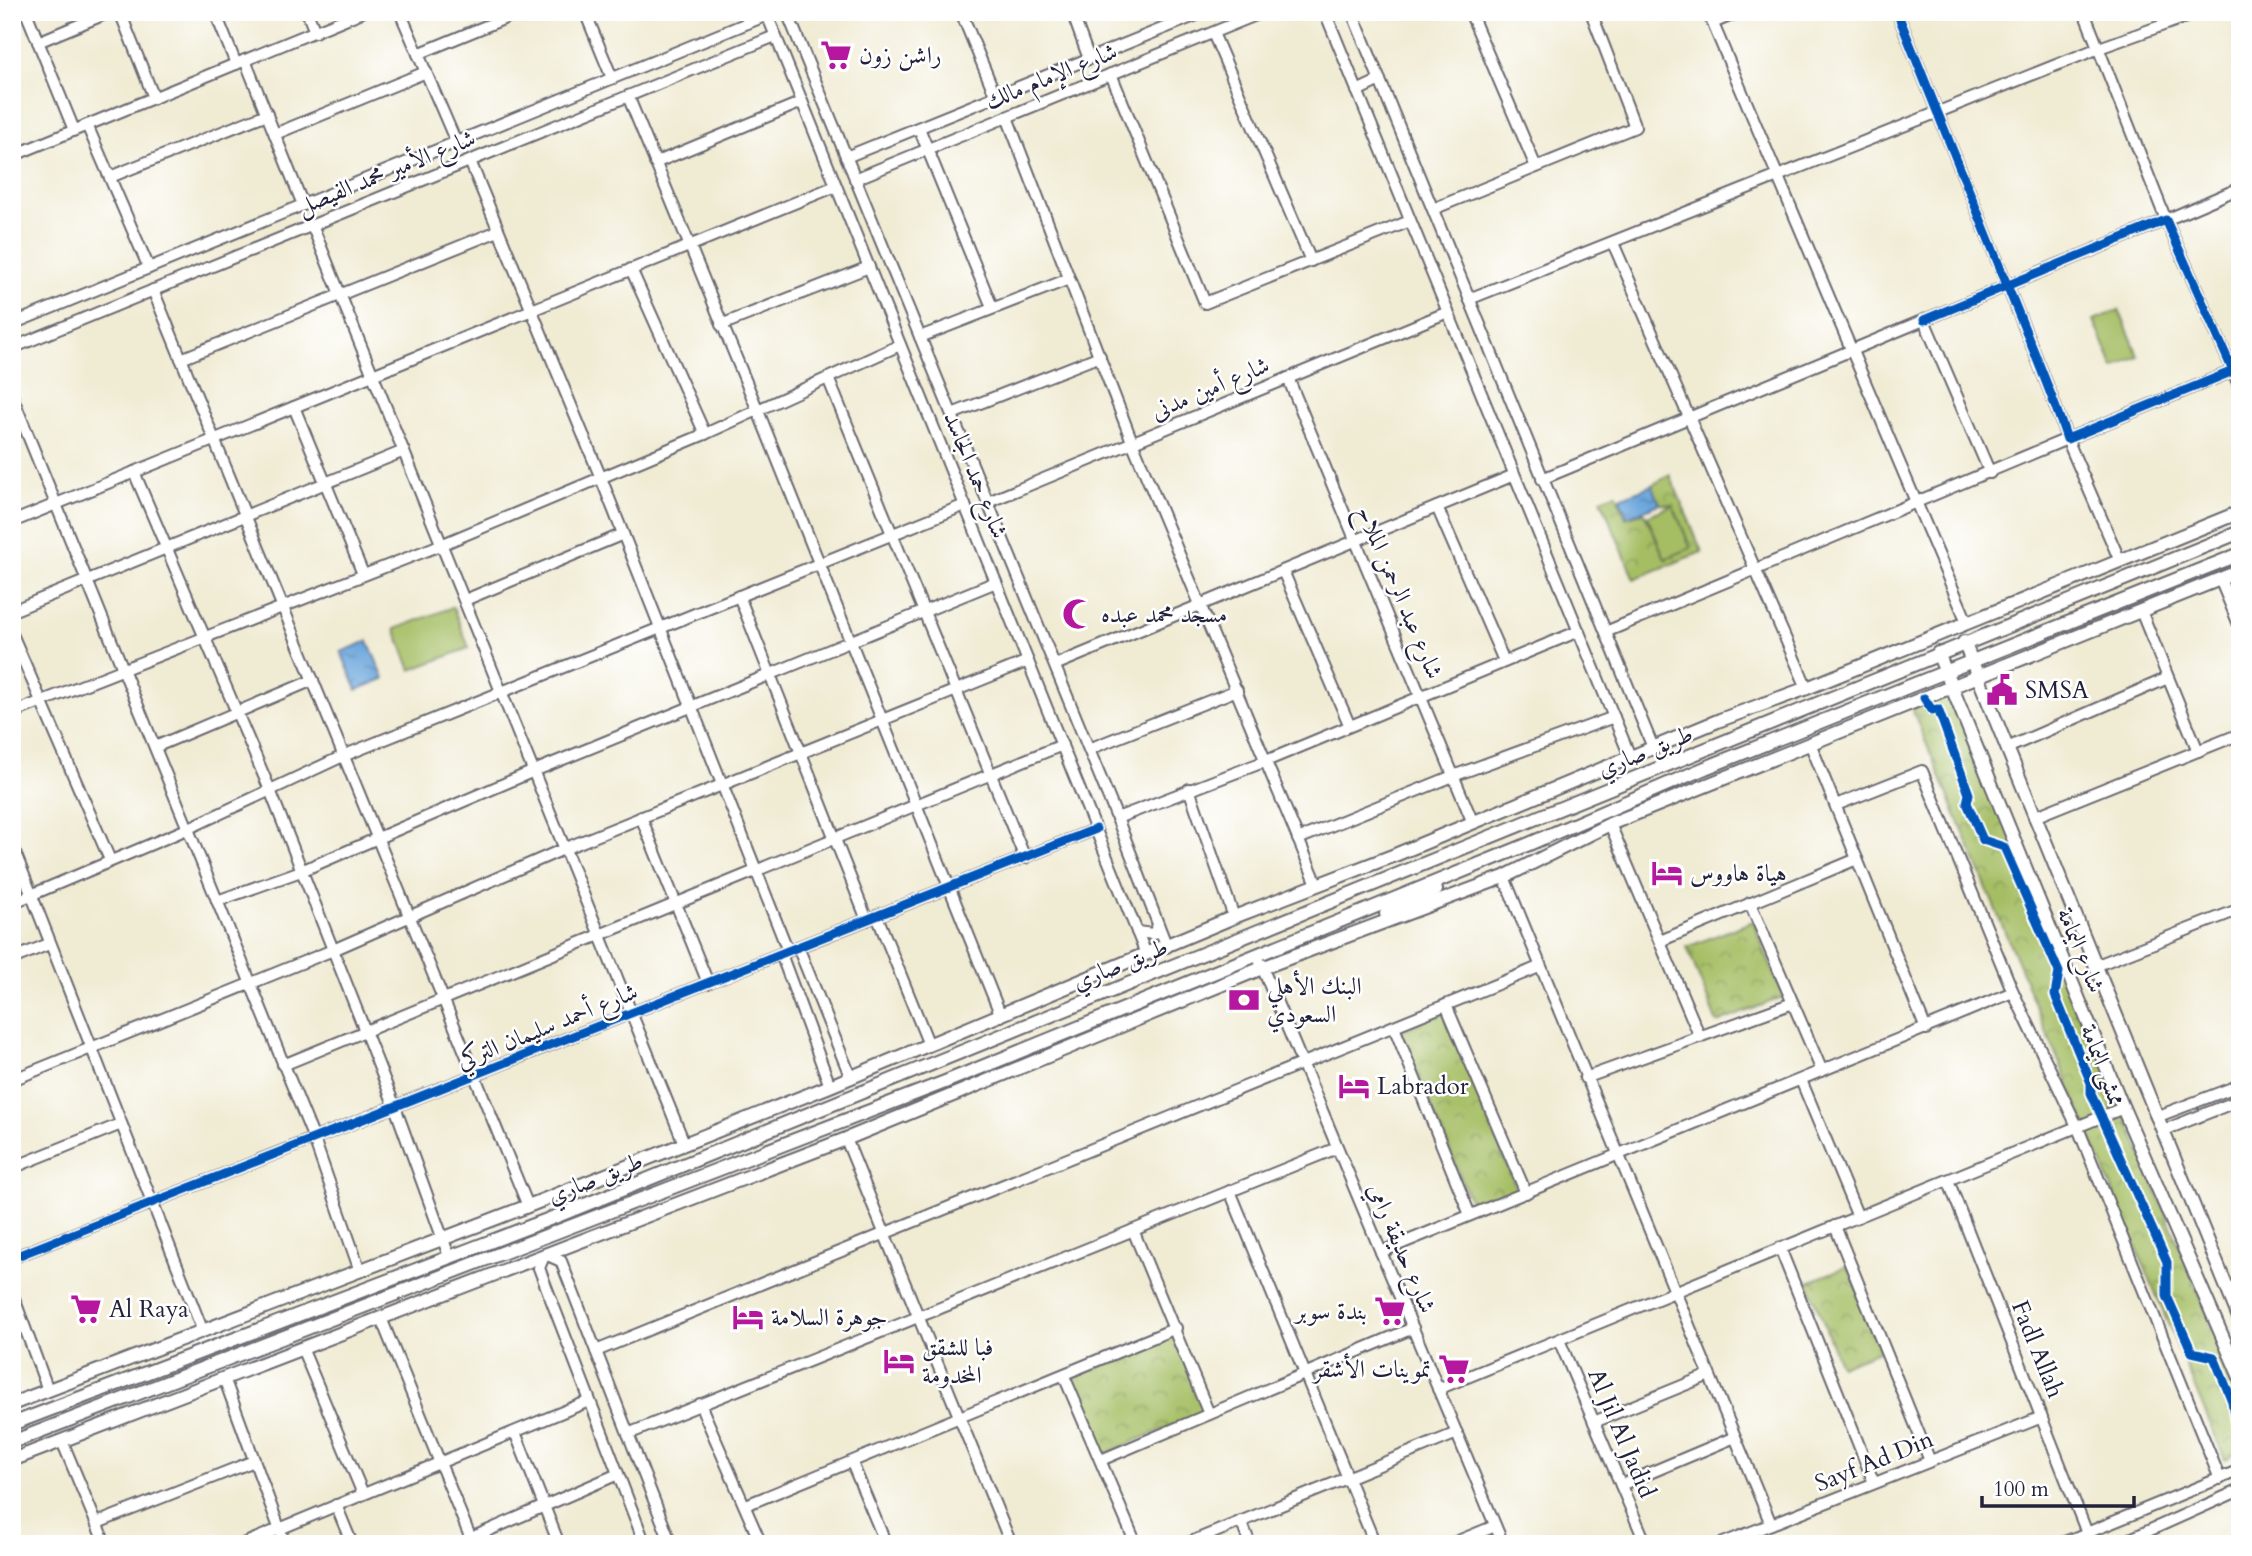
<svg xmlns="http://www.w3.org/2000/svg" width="2252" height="1556" font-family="Cardo,Amiri,serif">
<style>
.grass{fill:#a5be64;stroke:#647050;stroke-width:2}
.park{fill:url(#park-crowns);stroke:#647050;stroke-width:2}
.water{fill:url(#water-ripples);stroke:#46648b;stroke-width:2}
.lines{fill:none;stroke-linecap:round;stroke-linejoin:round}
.minor-casing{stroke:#6a6870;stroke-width:14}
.major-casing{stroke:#6a6870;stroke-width:16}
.minor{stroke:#fff;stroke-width:10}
.major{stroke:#fff;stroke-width:12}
.cycleway-casing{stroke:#fff;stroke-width:13}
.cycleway{stroke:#0057b8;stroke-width:9}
.labels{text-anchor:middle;stroke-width:5;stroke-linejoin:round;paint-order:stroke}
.poi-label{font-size:24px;fill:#22223b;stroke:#fff;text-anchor:start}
.street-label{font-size:24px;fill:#22223b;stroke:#fff}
</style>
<defs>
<pattern id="park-crowns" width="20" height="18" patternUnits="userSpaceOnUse" patternTransform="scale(1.75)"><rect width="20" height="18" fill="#a5be64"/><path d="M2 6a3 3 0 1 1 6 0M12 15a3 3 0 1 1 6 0" fill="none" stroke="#869a54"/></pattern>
<pattern id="water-ripples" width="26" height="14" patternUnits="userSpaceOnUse" patternTransform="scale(1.75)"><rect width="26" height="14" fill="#6aa6db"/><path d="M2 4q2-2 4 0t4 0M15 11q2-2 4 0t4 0" fill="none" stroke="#5787b3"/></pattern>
</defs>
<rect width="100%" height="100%" fill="#fff"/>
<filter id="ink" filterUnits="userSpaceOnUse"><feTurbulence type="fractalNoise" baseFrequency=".0143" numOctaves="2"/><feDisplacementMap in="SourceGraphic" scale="14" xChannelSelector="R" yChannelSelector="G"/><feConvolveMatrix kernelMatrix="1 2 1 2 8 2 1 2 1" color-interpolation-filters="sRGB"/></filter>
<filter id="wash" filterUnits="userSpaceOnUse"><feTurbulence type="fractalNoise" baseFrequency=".00686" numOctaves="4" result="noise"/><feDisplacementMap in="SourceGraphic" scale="28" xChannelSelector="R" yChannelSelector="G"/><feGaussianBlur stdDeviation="1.57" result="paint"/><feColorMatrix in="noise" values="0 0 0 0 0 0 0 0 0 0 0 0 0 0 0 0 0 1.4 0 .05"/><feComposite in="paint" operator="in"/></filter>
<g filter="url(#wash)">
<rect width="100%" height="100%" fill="#f0ebd3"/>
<g class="grass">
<polygon points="2119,310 2139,357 2114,368 2094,320"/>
<polygon points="1673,505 1691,549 1665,559 1647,516"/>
<polygon points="453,607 469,648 411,670 395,629"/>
</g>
<g class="park">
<polygon points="1670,475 1702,552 1634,579 1601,499 1616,493 1626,518 1644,512 1665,559 1691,548 1673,505 1660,504 1652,485"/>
<polygon points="1940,696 1957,704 2240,1394 2240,1450 2225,1460 1912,709"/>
<polygon points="1753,921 1783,997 1717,1023 1687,947"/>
<polygon points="1444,1012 1518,1192 1474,1210 1400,1031"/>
<polygon points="1848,1266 1881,1350 1840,1366 1808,1282"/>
<polygon points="1174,1336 1206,1412 1104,1454 1073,1378"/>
</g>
<g class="water">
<polygon points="1652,485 1660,504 1627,517 1620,498"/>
<polygon points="368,641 384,679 357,690 341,652"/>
</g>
</g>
<g filter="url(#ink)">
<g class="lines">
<defs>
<g id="minor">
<polyline points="26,12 74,130"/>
<polyline points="120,12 154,98"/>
<polyline points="215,12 236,64"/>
<polyline points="307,12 315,32"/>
<polyline points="400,12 456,142"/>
<polyline points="585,12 612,78"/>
<polyline points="766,12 1146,954"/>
<polyline points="787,12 1117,818 1167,947"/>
<polyline points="961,12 996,97"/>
<polyline points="1072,12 1089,59"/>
<polyline points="1325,12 1631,759"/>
<polyline points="1352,12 1654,750"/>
<polyline points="1470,12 1536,167"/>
<polyline points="1708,12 1967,622"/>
<path d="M1897,12C1933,101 1969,191 2005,280C2026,333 2049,385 2067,439L2233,371L2166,220L1924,320"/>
<polyline points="2084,12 2166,220 2240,188"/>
<polyline points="1713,23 1739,12"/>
<polyline points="1213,33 1311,261"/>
<polyline points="38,42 110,12"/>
<polyline points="418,54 520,12"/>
<polyline points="245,60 303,205"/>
<polyline points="1111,74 1205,303 1410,221"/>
<polyline points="1357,91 1380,80"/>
<polyline points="628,96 758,411 1001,1016"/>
<polyline points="1007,117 1133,444 1317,884"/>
<polyline points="87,125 149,268"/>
<polyline points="919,128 992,307"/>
<polyline points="275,134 426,72"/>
<polyline points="12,156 362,12"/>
<polyline points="846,157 1204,12"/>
<polyline points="470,161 601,478 788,951"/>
<polyline points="655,163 802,102"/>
<polyline points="110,177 267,114"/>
<polyline points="855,179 1263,12"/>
<polyline points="1433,209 1635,127 1591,12"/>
<polyline points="312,225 684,1143"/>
<polyline points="1613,243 1807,688"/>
<polyline points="631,269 705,434"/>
<polyline points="153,290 528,1206"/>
<polyline points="1469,299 2099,48 2200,12"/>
<polyline points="12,324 767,15"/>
<polyline points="721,325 869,267"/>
<polyline points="920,337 1069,279"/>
<polyline points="12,348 775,36"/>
<polyline points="181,359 498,231"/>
<polyline points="2240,368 2233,371 2240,388"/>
<polyline points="828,378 1025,858"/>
<polyline points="1288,378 1473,823"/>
<polyline points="12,396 314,1139 360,1271"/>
<polyline points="294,407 363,574"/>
<polyline points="952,414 1100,356"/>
<polyline points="134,472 270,790 395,1107 449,1256"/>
<polyline points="1542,479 1924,320 1990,473"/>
<polyline points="988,502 1448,312"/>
<polyline points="1437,507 1504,661"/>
<polyline points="12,522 836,186"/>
<polyline points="1283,571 1349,724"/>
<polyline points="2220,579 2240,627"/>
<polyline points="739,596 867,920"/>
<polyline points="465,600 621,535"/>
<polyline points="12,611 404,451"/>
<polyline points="2141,611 2198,751"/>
<polyline points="1608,631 2067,439 2120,561"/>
<polyline points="12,634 110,860"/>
<polyline points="1055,665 1514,475"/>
<polyline points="12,713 443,544 705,434 900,345"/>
<polyline points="1810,743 1926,1029"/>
<polyline points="155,747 313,680"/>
<polyline points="2007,748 2168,678"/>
<polyline points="1089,749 1237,690"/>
<polyline points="1189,789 1234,917"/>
<polyline points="1836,805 1922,771 2013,992 2078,1128 2220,1479"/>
<polyline points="641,817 708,983"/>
<polyline points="2034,817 2240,734"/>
<polyline points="1117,818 1266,761 1579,631"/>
<polyline points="1610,824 1700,1037"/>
<polyline points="1298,839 1453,776 1614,717"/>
<polyline points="12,845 202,1329"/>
<polyline points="1504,877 1771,1524"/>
<polyline points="217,901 301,871 534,771 996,582"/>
<polyline points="12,903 187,829 343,756 965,505"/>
<polyline points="1750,903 1822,1071"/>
<polyline points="877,916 929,1045"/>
<polyline points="1137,932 1154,934 1158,925"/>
<polyline points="1660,941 1857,859"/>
<polyline points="798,947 851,1078"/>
<polyline points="781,954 830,1086"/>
<polyline points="12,959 49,944"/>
<polyline points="1260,962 1503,1544"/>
<polyline points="2095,966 2240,909"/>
<polyline points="1446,1005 1526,1193"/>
<polyline points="1394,1027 1470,1215"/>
<polyline points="283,1065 1062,745"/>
<polyline points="1585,1078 1793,1003"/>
<polyline points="12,1080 333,950 566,848 1028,661"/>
<polyline points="1801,1080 1858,1217"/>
<polyline points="2156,1117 2240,1085"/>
<polyline points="2162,1131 2240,1100"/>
<polyline points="846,1139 1011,1544"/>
<polyline points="12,1168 121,1124"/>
<polyline points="1948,1180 2087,1533"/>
<polyline points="1230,1191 1375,1544"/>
<polyline points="1835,1226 1930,1461"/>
<polyline points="1133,1230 1209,1414"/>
<polyline points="1780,1248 1874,1483"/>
<polyline points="1381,1252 2013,992"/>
<polyline points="12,1258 1096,829"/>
<polyline points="12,1293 48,1390"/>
<polyline points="381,1318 473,1544"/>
<polyline points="1559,1340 1646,1544"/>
<polyline points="302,1348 363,1494"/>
<polyline points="596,1351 1539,967"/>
<polyline points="1064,1376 1136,1544"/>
<polyline points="224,1378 285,1544"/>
<polyline points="1438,1389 2123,1108"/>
<polyline points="700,1404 761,1544"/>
<polyline points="1594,1422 1709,1375"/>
<polyline points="515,1432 559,1544"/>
<polyline points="628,1434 1337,1148"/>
<polyline points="62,1441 105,1544"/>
<polyline points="1101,1460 1413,1328"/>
<polyline points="852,1463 886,1544"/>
<polyline points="1621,1485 1735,1437"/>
<polyline points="336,1505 352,1544"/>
<polyline points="746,1505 1176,1328"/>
<polyline points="1241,1521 1250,1544"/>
<polyline points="97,1523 254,1461"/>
<polyline points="471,1538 618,1474"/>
<polyline points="243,1544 589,1401"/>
<polyline points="645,1544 539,1268 545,1254 561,1261 671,1544"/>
<polyline points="1186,1544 1457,1433"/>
<polyline points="1451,1544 1495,1526"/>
<polyline points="1721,1544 2042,1417"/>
<polyline points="2060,1544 2240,1470"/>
<polyline points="2119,1544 2240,1490"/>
</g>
<g id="major">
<polyline points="1964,642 2240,1320"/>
<polyline points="1938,653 2123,1108 2240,1377"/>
<polyline points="1386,914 1436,890"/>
<polyline points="12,1404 528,1206 830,1086 1234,917 1395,855 1720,720 1807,688 2240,512"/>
<polyline points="12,1424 560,1215 2240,532"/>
<polyline points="12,1442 945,1082 1529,844 1705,768 2240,554"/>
<polyline points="12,1460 846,1139 1262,968 1504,877 1610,824 2240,571"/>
</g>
</defs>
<use href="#minor" class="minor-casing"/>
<use href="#major" class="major-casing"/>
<use href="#minor" class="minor"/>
<use href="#major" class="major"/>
<defs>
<g id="cycleway">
<path d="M1897,12C1933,101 1969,191 2005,280C2026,333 2049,385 2067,439L2233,371L2166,220L1924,320"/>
<polyline points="1924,698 1932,710 1938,709 1969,794 1967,803 1983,840 2004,847 2059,972 2055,995 2091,1083 2091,1093 2167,1262 2167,1296 2192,1352 2214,1357 2232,1401 2240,1455"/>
<polyline points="12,1258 1096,829"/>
</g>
</defs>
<use href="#cycleway" class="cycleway-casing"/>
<use href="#cycleway" class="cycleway"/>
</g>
</g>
<defs>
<symbol id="supermarket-bare" viewBox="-9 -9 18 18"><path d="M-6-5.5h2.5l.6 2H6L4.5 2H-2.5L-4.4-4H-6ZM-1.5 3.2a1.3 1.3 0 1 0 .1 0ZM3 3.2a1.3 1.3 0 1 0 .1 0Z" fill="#b5179e" stroke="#fff" stroke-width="2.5" paint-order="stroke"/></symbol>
<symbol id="mosque-bare" viewBox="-9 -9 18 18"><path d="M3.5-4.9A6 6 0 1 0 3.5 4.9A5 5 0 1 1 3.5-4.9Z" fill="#b5179e" stroke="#fff" stroke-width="2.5" paint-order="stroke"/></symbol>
<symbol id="civic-bare" viewBox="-9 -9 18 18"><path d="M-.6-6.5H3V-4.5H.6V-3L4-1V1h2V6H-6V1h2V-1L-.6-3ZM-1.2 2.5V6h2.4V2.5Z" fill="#b5179e" stroke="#fff" stroke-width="2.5" paint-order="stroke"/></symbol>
<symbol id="hotel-bare" viewBox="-9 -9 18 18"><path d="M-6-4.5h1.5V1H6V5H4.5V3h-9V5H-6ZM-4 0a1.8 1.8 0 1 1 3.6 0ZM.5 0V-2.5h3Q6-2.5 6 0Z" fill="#b5179e" stroke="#fff" stroke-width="2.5" paint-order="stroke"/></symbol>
<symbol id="bank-bare" viewBox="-9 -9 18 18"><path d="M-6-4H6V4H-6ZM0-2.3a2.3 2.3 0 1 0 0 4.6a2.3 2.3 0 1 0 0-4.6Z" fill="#b5179e" stroke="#fff" stroke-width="2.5" paint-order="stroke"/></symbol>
</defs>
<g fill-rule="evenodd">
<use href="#supermarket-bare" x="814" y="33" width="44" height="44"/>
<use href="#mosque-bare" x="1056" y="592" width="44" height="44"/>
<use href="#civic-bare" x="1980" y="668" width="44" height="44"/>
<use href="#hotel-bare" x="1645" y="851" width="44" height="44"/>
<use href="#bank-bare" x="1222" y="978" width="44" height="44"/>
<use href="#hotel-bare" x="1332" y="1064" width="44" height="44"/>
<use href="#supermarket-bare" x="64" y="1287" width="44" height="44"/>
<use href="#supermarket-bare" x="1368" y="1289" width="44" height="44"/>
<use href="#hotel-bare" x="726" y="1295" width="44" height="44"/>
<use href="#hotel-bare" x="877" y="1339" width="44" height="44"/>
<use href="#supermarket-bare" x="1432" y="1347" width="44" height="44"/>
</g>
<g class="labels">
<g class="poi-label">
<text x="859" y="63">راشن زون</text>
<text x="1101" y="622">مسجد محمد عبده</text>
<text x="2025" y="698">SMSA</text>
<text x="1690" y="881">هياة هاووس</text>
<text x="1267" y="994">البنك الأهلي<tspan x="1267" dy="28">السعودي</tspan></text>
<text x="1377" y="1094">Labrador</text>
<text x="109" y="1317">Al Raya</text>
<text x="1367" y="1319" text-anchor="end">بندة سوبر</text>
<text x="771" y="1325">جوهرة السلامة</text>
<text x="922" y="1355">فبا للشقق<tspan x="922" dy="28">المخدومة</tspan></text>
<text x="1431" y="1377" text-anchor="end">تموينات الأشقر</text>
</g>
<g class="street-label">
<text transform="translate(1051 76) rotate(-22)" y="8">شارع الإمام مالك</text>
<text transform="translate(386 172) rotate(-22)" y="8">شارع الأمير محمد الفيصل</text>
<text transform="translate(1210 388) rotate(-23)" y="8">شارع أمين مدنى</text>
<text transform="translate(976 475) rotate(68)" y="8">شارع حمد الجاسد</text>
<text transform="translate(1400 592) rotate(67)" y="8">شارع عبد الرحمن الملاح</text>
<text transform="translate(1645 751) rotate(-22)" y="8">طريق صاري</text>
<text transform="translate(2081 950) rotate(68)" y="8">شارع اليمامة</text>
<text transform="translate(1120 964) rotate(-22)" y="8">طريق صاري</text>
<text transform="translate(547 1026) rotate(-22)" y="8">شارع أحمد سليمان التركي</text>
<text transform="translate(2103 1065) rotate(69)" y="8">ممشى اليمامة</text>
<text transform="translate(595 1178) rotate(-22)" y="8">طريق صاري</text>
<text transform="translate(1402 1248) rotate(67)" y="8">شارع حديقة رامي</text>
<text transform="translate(2038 1349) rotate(68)" y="8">Fadl Allah</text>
<text transform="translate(1622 1433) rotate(67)" y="8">Al Jil Al Jadid</text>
<text transform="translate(1874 1461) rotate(-22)" y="8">Sayf Ad Din</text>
</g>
</g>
<rect width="2252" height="1556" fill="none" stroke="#fff" stroke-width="42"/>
<path d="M1982 1496v10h152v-10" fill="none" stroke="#22223b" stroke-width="3.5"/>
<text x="1993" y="1496" font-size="21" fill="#22223b" stroke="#ffffff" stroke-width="5" paint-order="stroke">100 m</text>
</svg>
